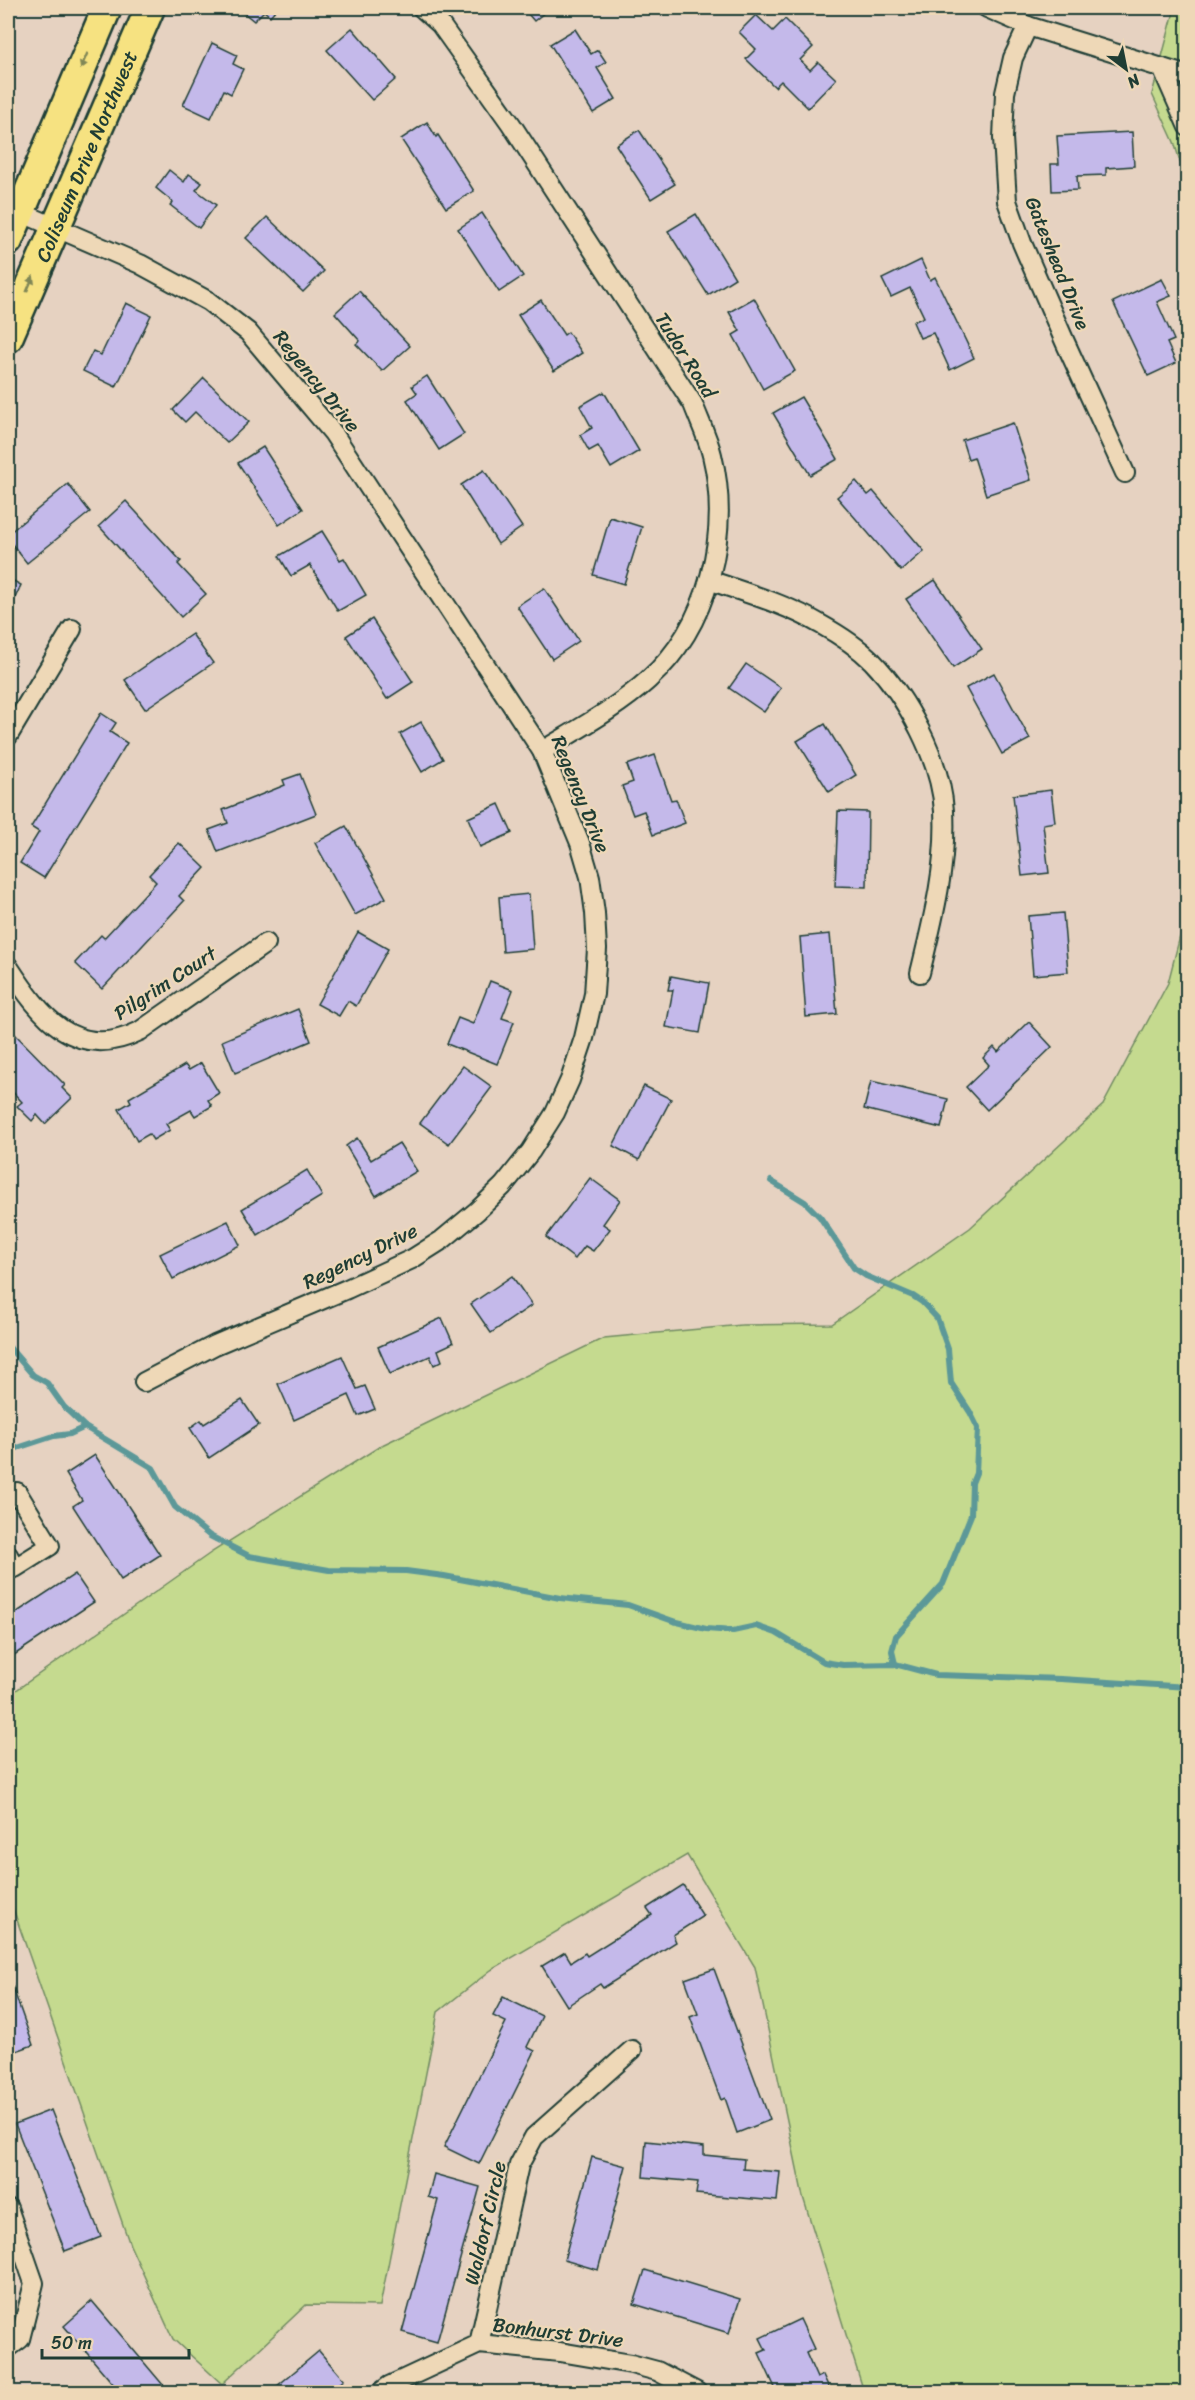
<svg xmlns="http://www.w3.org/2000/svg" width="1195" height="2400" font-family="Sriracha,sans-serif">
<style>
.green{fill:#c5da8f;stroke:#728c62;stroke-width:1.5}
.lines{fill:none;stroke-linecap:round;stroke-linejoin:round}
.stream{stroke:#5b9898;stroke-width:6}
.building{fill:#c4b9ea;stroke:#1f3d34;stroke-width:1.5}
.street-casing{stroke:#1f3d34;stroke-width:22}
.primary-casing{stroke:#1f3d34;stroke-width:33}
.street{stroke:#eed8b7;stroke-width:18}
.primary{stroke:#f6e281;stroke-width:28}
.oneway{fill:#808757}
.labels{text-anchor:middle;stroke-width:4.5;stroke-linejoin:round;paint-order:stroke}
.street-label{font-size:20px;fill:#1f3d34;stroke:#eed8b7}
</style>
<rect width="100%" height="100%" fill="#e6d2c1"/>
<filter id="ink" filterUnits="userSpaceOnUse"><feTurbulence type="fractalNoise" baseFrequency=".0167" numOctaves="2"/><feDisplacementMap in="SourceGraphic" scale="12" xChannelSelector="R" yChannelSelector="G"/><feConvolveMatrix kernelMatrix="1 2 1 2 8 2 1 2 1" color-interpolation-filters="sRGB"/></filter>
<g filter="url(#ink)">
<g class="green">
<polygon points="1175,8 1187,8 1187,184 1174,142 1152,94"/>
<polygon points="1187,909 1187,2392 864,2392 803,2197 755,1967 687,1855 491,1970 438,2012 380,2306 306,2305 222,2384 173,2339 130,2245 8,1894 8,1696 212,1552 382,1445 604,1338 742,1325 832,1324 970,1228 1103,1105 1168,983"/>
</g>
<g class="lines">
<g class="stream">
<polyline points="771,1181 805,1202 820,1217 854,1268 866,1276 913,1296 922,1302 937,1318 948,1349 951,1383 970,1412 978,1428 976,1473 972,1483 971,1515 943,1584 896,1636 892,1651 895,1664"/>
<polyline points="8,1346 33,1375 47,1383 64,1407 85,1427 153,1468 175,1507 210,1536 249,1556 329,1570 406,1571 444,1576 560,1598 628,1605 673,1621 706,1629 733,1631 756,1626 776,1633 824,1662 843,1665 895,1664 936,1675 1061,1679 1188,1687"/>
<polyline points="8,1451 54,1436 70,1434 85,1427"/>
</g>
</g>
<g class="building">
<polygon points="238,8 277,8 270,16 264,11 254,21"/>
<polygon points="523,8 550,8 534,21"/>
<polygon points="756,15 773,31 785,19 813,47 800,60 810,70 818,62 836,79 808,108 781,81 775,87 746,59 756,49 739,32"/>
<polygon points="352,28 396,79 372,100 327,50"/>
<polygon points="575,29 591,54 598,50 606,62 597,68 616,99 593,113 550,44"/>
<polygon points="212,43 237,55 233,64 243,69 231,94 224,90 211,118 183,105"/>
<polygon points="427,122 436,137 438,135 474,191 446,208 401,139"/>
<polygon points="639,130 675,184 651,199 616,145"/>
<polygon points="1132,132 1134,166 1106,168 1106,175 1077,176 1078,190 1052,191 1051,164 1059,164 1057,136"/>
<polygon points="169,170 184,182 189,174 202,183 196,190 216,205 199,228 170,205 173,202 156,188"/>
<polygon points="482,213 523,276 499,292 458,229"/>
<polygon points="696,214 735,278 708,295 668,231"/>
<polygon points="267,217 324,271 303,292 246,238"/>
<polygon points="921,260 930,280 935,277 974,358 950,370 933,333 920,338 913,322 924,317 910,288 891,297 882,279"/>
<polygon points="1162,279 1171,296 1157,302 1174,340 1167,343 1176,363 1148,376 1113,302"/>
<polygon points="359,291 410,346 382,371 356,344 360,341 335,313"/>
<polygon points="754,298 795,371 763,389 733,335 740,331 729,312"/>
<polygon points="541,300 564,335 568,332 582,353 554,371 518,315"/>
<polygon points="126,303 151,315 116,387 83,371 93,351 101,355"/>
<polygon points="427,376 464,434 439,450 407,400 417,393 412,386"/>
<polygon points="204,378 249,422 227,443 195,412 185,422 173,410"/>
<polygon points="604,392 639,451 611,468 598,446 589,451 580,435 592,428 580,406"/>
<polygon points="801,397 838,459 810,475 773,413"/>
<polygon points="1013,423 1031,480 986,495 974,457 968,459 962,440"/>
<polygon points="263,447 303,509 279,525 238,463"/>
<polygon points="484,470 522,527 498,544 461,485"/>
<polygon points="856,481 868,495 873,491 924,551 901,571 837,497"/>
<polygon points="68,484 90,512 27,563 8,539 8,534"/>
<polygon points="126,501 181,561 178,564 206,594 181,617 99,526"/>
<polygon points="610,517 642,527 624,584 593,575"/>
<polygon points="322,531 340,560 344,558 366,595 338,611 310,565 291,576 279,556"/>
<polygon points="8,578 21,585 8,613"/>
<polygon points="935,580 982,649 953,668 906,599"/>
<polygon points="544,588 579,641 552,659 517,606"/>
<polygon points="372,619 413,682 387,699 346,636"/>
<polygon points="192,634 213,663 145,709 125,680"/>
<polygon points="746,664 781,688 764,712 729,688"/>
<polygon points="994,673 1030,739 1002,754 966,688"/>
<polygon points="101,713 116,723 110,732 127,743 44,878 20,863 39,832 31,827"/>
<polygon points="421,722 443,759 422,772 400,734"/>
<polygon points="825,724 856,775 829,792 797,741"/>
<polygon points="655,755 671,800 676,799 685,823 653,835 644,811 633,815 622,786 633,782 627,765"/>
<polygon points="300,774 316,814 218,852 209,830 228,823 223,810 285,785 283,780"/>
<polygon points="1051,790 1055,822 1043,824 1049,873 1022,876 1013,795"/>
<polygon points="499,804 512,833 480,847 468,818"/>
<polygon points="838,811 868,812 867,887 835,886"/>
<polygon points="346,826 386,898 355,915 315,843"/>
<polygon points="179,843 205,868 179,896 184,901 102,989 75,963 101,935 104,938 156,882 149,875"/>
<polygon points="529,894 533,949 503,952 499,897"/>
<polygon points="1063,913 1068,972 1033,975 1028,916"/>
<polygon points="358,932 388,949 356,1006 348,1001 339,1016 317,1004"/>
<polygon points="830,934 837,1014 806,1017 800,937"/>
<polygon points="671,976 709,983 700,1033 666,1027 673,990 668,990"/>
<polygon points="490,981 513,990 502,1018 514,1022 497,1064 447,1044 458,1018 473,1024"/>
<polygon points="298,1009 311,1041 235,1073 222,1041"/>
<polygon points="1029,1022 1052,1047 987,1110 966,1087 989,1065 983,1058 994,1047 998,1052"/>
<polygon points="9,1028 65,1085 62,1088 72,1098 45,1124 37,1115 32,1121 17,1106 22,1102 8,1087"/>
<polygon points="201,1063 219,1093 208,1100 212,1106 195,1116 191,1110 166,1124 170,1130 153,1140 149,1134 137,1141 119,1109 131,1102 129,1098 185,1065 189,1070"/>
<polygon points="463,1066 492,1087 449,1144 420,1123"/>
<polygon points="871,1081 948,1099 941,1128 864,1109"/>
<polygon points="644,1086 671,1099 639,1160 613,1146"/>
<polygon points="357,1138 371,1160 399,1143 417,1171 376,1196 346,1146"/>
<polygon points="307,1170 322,1196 258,1235 242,1209"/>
<polygon points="590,1178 620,1200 603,1224 610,1229 593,1251 585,1246 575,1259 546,1237"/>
<polygon points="228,1221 240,1245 173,1279 160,1254"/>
<polygon points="512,1276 532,1305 491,1333 471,1304"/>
<polygon points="442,1318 453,1343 438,1350 442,1361 434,1365 430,1356 390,1374 378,1347"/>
<polygon points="342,1356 357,1389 365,1386 375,1409 358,1416 349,1395 294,1420 278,1384"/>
<polygon points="242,1400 259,1425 209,1458 190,1428 201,1420 204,1424"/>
<polygon points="95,1455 160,1555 121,1580 73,1506 82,1500 66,1474"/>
<polygon points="75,1574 94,1602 8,1659 8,1618"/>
<polygon points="683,1885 703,1916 673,1935 676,1942 603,1988 600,1984 567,2006 542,1966 565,1952 571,1962 585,1953 587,1956 652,1915 647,1908"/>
<polygon points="714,1969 770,2120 737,2133 725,2098 721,2100 690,2017 698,2014 685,1979"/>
<polygon points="8,1974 33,2045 8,2054"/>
<polygon points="503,1997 542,2016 527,2047 535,2051 479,2164 444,2147 506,2022 493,2016"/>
<polygon points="51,2110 101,2237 65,2251 15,2124"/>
<polygon points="646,2141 704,2147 704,2155 744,2159 743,2169 780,2172 777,2201 696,2194 698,2182 643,2177"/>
<polygon points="592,2157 626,2166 598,2270 564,2260"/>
<polygon points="434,2174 480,2187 437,2342 402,2332 438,2200 428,2197"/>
<polygon points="645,2270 740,2299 729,2333 634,2304"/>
<polygon points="92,2301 169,2392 120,2392 64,2326"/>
<polygon points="800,2319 814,2349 806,2353 817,2378 823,2375 831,2392 777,2392 759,2353 766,2350 760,2338"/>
<polygon points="319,2351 344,2380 329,2392 270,2392"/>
</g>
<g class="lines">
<defs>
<g id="street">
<path d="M422,8L440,24L511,124L693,404C699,420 708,438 712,455C731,533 709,626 648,680C617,708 578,729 542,751"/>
<polyline points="987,8 1028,26 1188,76"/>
<polyline points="1028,26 1013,58 1005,93 1003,138 1007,201 1022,243 1065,342 1125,473"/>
<polyline points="1162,68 1188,127"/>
<polyline points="20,212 140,264 208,301 248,332 333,433 542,751 580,843 590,877 595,913 597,949 594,994 584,1038 570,1080 555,1113 531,1151 503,1186 477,1211 442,1240 412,1259 347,1289 215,1345 144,1382"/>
<path d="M709,580C746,593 786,604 820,624C838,634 857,646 872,661C907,697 941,760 944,811C947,866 933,920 920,973"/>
<polyline points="8,736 72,629"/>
<path d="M8,966C40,1015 75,1063 140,1031L266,943"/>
<polyline points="8,1498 17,1492 50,1546 15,1568 8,1555"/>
<polyline points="8,2208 34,2283 20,2339 8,2348"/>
<polyline points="479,2344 519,2165 534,2137 632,2050"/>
<polyline points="381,2392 389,2386 479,2344 560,2352 631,2364 657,2371 697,2392"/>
</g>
<g id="primary">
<polyline points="8,241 107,8"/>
<path id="s1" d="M8,338L150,8"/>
</g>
</defs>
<use href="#street" class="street-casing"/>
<use href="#primary" class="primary-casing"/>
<use href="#street" class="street"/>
<use href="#primary" class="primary"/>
</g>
<defs><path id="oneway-solid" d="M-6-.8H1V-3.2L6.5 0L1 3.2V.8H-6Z" transform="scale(1.5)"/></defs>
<g class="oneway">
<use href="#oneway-solid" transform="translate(84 61) rotate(113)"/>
<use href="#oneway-solid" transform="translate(30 284) rotate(-67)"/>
</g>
</g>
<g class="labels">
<g class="street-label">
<text dy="7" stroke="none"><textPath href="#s1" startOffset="198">Coliseum Drive Northwest</textPath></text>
<text transform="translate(1058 263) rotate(68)" y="7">Gateshead Drive</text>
<text transform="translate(686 355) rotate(58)" y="7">Tudor Road</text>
<text transform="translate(317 381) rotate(51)" y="7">Regency Drive</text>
<text transform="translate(581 794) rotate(68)" y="7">Regency Drive</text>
<text transform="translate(165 983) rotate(-33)" y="7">Pilgrim Court</text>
<text transform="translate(360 1256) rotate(-26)" y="7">Regency Drive</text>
<text transform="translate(485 2223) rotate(-77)" y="7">Waldorf Circle</text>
<text transform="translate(558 2332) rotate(7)" y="7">Bonhurst Drive</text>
</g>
</g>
<rect width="1195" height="2400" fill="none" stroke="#eed8b7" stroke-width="30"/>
<rect x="15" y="15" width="1165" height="2370" fill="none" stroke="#1f3d34" stroke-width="2" filter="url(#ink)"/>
<g transform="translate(1126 69) rotate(148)" stroke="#eed8b7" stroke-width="4.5" paint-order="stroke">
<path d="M0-4.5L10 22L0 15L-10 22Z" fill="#1f3d34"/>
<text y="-9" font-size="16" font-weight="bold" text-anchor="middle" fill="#1f3d34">N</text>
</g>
<path d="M42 2349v9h147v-9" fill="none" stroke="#1f3d34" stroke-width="3"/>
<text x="51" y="2349" font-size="18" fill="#1f3d34" stroke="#eed8b7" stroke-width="4.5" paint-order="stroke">50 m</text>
</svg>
